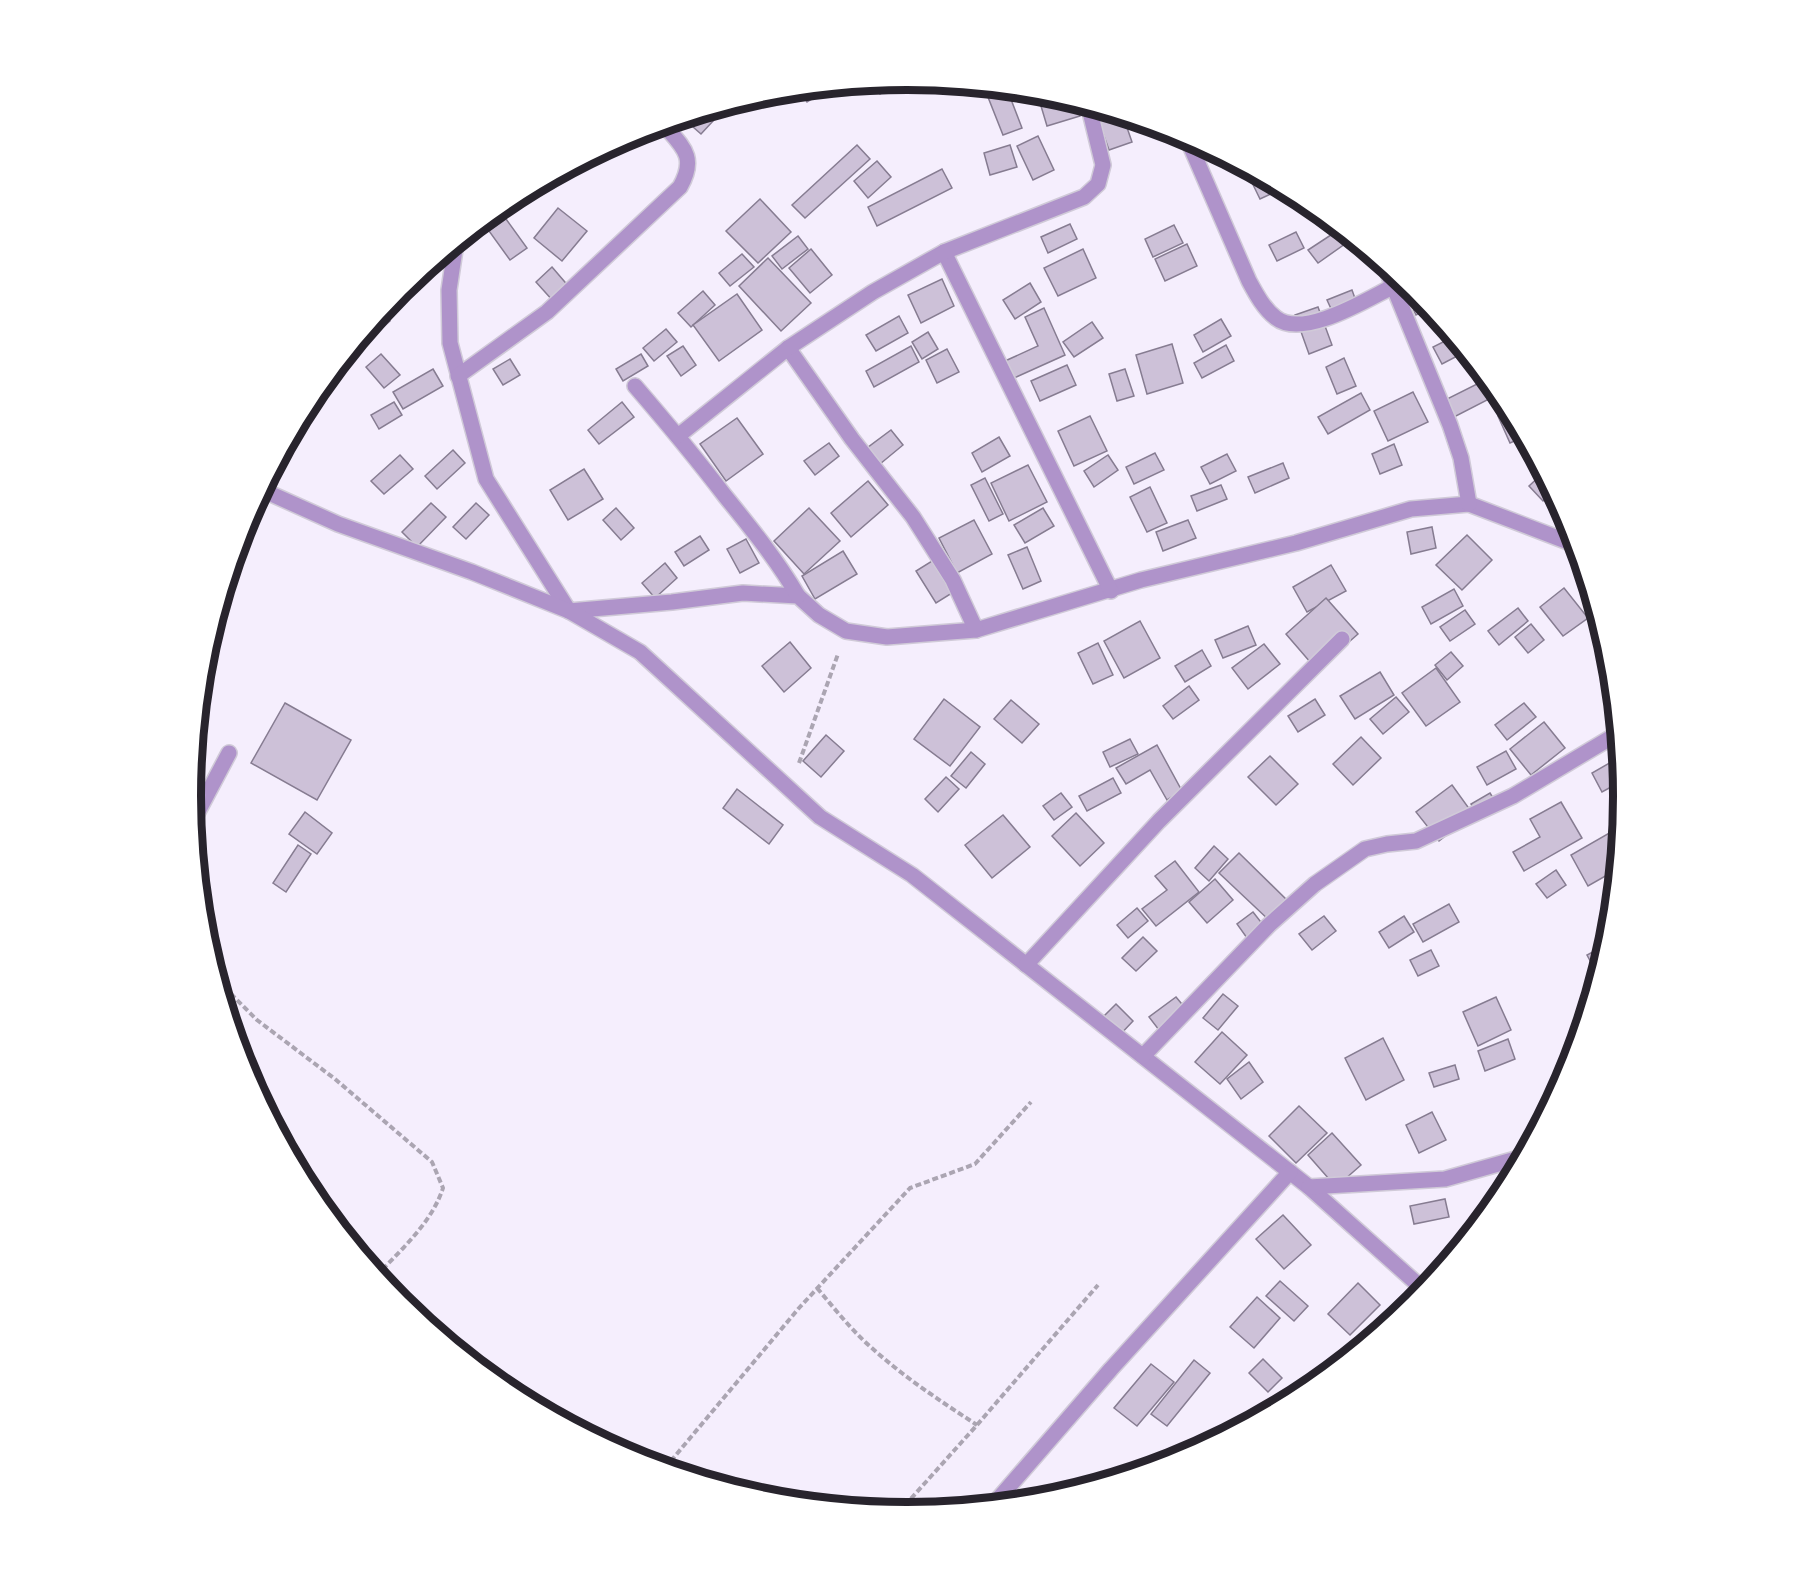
<svg xmlns="http://www.w3.org/2000/svg" width="1814" height="1592" font-family="Inter,sans-serif">
<style>
.building{fill:#cdc1d8;stroke:#867c91;stroke-width:1.5}
.lines{fill:none;stroke-linecap:round;stroke-linejoin:round}
.minor-casing{stroke:#d0cad8;stroke-width:18}
.path{stroke:#aba5b2;stroke-width:4;stroke-dasharray:6 3;stroke-linecap:butt}
.minor{stroke:#af93ca;stroke-width:15}
.rim{fill:none;stroke:#28242d;stroke-width:8}
</style>
<rect width="100%" height="100%" fill="#f5eefd"/>
<g class="building">
<polygon points="903,80 880,94 873,83"/>
<polygon points="984,87 1007,89 1022,128 1003,135"/>
<polygon points="825,88 826,90 807,102 799,90"/>
<polygon points="1065,99 1076,102 1080,116 1047,126 1041,106"/>
<polygon points="704,112 713,121 701,134 684,119"/>
<polygon points="1114,114 1123,116 1132,142 1109,150 1098,119"/>
<polygon points="1038,136 1054,170 1033,180 1017,146"/>
<polygon points="857,145 870,159 805,218 792,205"/>
<polygon points="1010,145 1017,167 990,175 984,153"/>
<polygon points="877,161 891,177 868,198 854,181"/>
<polygon points="1245,168 1277,185 1279,190 1260,199"/>
<polygon points="942,169 952,188 877,226 868,207"/>
<polygon points="760,199 791,232 758,263 726,231"/>
<polygon points="558,208 587,231 562,261 534,238"/>
<polygon points="506,219 527,248 510,260 489,231"/>
<polygon points="1070,224 1077,239 1048,253 1041,237"/>
<polygon points="1174,225 1183,243 1153,257 1145,239"/>
<polygon points="1340,229 1352,239 1318,263 1308,250"/>
<polygon points="1296,232 1304,248 1277,261 1269,245"/>
<polygon points="798,236 808,249 782,269 772,256"/>
<polygon points="1187,244 1197,266 1165,281 1155,259"/>
<polygon points="811,249 832,275 810,293 789,268"/>
<polygon points="1083,249 1096,278 1058,296 1044,268"/>
<polygon points="742,254 754,267 730,286 719,273"/>
<polygon points="768,258 811,303 781,331 739,286"/>
<polygon points="552,267 570,288 554,302 536,282"/>
<polygon points="942,279 954,306 921,323 908,295"/>
<polygon points="1030,283 1041,302 1015,319 1003,300"/>
<polygon points="1352,290 1357,304 1333,313 1327,300"/>
<polygon points="703,291 715,305 691,327 678,313"/>
<polygon points="737,294 762,330 719,361 693,325"/>
<polygon points="1418,295 1429,308 1416,315 1409,300"/>
<polygon points="1318,307 1332,345 1309,354 1295,315"/>
<polygon points="1044,308 1065,355 1012,379 1005,361 1038,346 1025,317"/>
<polygon points="382,312 390,321 358,350 354,346"/>
<polygon points="899,316 908,333 876,351 866,335"/>
<polygon points="1221,319 1231,336 1203,352 1194,335"/>
<polygon points="1092,322 1103,338 1074,357 1063,342"/>
<polygon points="666,329 677,342 654,361 643,348"/>
<polygon points="928,332 938,349 922,359 912,342"/>
<polygon points="1453,337 1465,352 1442,364 1433,347"/>
<polygon points="1172,344 1183,383 1147,394 1136,355"/>
<polygon points="1226,345 1234,361 1202,378 1194,363"/>
<polygon points="683,346 696,365 681,376 667,356"/>
<polygon points="911,346 919,362 874,387 866,371"/>
<polygon points="947,349 959,372 937,383 926,360"/>
<polygon points="381,354 400,375 384,388 366,367"/>
<polygon points="641,354 648,366 623,381 616,369"/>
<polygon points="1344,358 1356,386 1337,394 1326,367"/>
<polygon points="510,359 520,375 503,385 493,369"/>
<polygon points="1067,365 1076,385 1040,401 1031,381"/>
<polygon points="433,369 443,386 403,409 393,392"/>
<polygon points="1125,369 1134,396 1117,401 1109,374"/>
<polygon points="1485,380 1493,397 1454,417 1445,400"/>
<polygon points="1413,392 1428,422 1388,441 1374,411"/>
<polygon points="1361,393 1370,410 1328,434 1318,417"/>
<polygon points="394,402 402,415 379,429 371,415"/>
<polygon points="622,402 634,417 599,444 588,430"/>
<polygon points="1509,410 1524,437 1510,443 1498,416"/>
<polygon points="1090,416 1107,451 1074,466 1058,431"/>
<polygon points="737,418 763,454 726,481 700,444"/>
<polygon points="891,430 903,445 880,464 867,448"/>
<polygon points="999,437 1010,456 982,472 972,453"/>
<polygon points="829,443 839,456 815,475 804,461"/>
<polygon points="1394,444 1402,465 1380,474 1372,454"/>
<polygon points="453,450 465,463 437,489 425,476"/>
<polygon points="1155,453 1164,470 1134,484 1126,467"/>
<polygon points="1227,454 1236,471 1210,484 1201,467"/>
<polygon points="400,455 413,469 384,494 371,481"/>
<polygon points="1108,455 1118,470 1094,487 1084,471"/>
<polygon points="1283,463 1289,478 1255,493 1248,477"/>
<polygon points="1028,465 1047,502 1009,521 991,483"/>
<polygon points="584,469 603,499 568,520 550,490"/>
<polygon points="1543,473 1553,492 1543,501 1529,486"/>
<polygon points="985,478 1003,514 989,521 971,485"/>
<polygon points="868,481 888,505 851,537 831,513"/>
<polygon points="1221,485 1227,499 1197,511 1191,496"/>
<polygon points="1150,487 1167,523 1147,532 1130,497"/>
<polygon points="431,503 446,517 417,547 402,532"/>
<polygon points="476,503 489,515 466,539 453,527"/>
<polygon points="616,508 634,528 621,540 603,520"/>
<polygon points="809,508 840,541 804,574 774,541"/>
<polygon points="1043,508 1054,526 1025,543 1014,525"/>
<polygon points="974,520 992,554 957,573 939,538"/>
<polygon points="1188,520 1196,538 1163,551 1156,532"/>
<polygon points="1432,527 1436,548 1411,554 1407,532"/>
<polygon points="1467,535 1492,560 1462,590 1436,565"/>
<polygon points="700,536 709,550 684,566 675,552"/>
<polygon points="746,539 759,563 740,573 727,549"/>
<polygon points="1027,547 1041,581 1023,589 1008,555"/>
<polygon points="843,551 857,574 815,599 802,576"/>
<polygon points="932,561 952,593 936,603 916,571"/>
<polygon points="665,563 677,578 655,598 642,583"/>
<polygon points="1331,565 1346,591 1307,612 1293,587"/>
<polygon points="1564,588 1588,618 1563,636 1540,607"/>
<polygon points="1454,589 1463,606 1431,624 1422,607"/>
<polygon points="1326,598 1358,634 1317,670 1286,634"/>
<polygon points="1518,608 1528,621 1499,645 1488,631"/>
<polygon points="1465,610 1475,624 1450,641 1440,627"/>
<polygon points="1140,621 1160,658 1124,678 1104,641"/>
<polygon points="1531,624 1544,640 1528,653 1515,637"/>
<polygon points="1248,626 1256,645 1223,658 1215,640"/>
<polygon points="790,642 811,668 784,692 762,666"/>
<polygon points="1098,643 1113,675 1093,684 1078,653"/>
<polygon points="1264,644 1280,664 1248,689 1232,668"/>
<polygon points="1202,650 1211,666 1185,682 1175,666"/>
<polygon points="1451,652 1463,666 1447,680 1435,665"/>
<polygon points="1436,668 1460,702 1426,726 1402,693"/>
<polygon points="1380,672 1394,695 1355,719 1340,696"/>
<polygon points="1189,686 1199,700 1173,719 1163,706"/>
<polygon points="1396,697 1409,712 1383,734 1370,719"/>
<polygon points="944,699 980,727 950,766 914,739"/>
<polygon points="1315,699 1325,715 1298,732 1288,716"/>
<polygon points="1011,700 1039,724 1022,743 994,719"/>
<polygon points="285,703 351,740 317,800 251,763"/>
<polygon points="1524,703 1536,717 1507,740 1495,725"/>
<polygon points="1544,722 1565,748 1531,775 1510,749"/>
<polygon points="826,735 844,751 821,777 803,761"/>
<polygon points="1361,737 1381,758 1353,785 1333,764"/>
<polygon points="1130,739 1138,754 1110,767 1103,752"/>
<polygon points="1157,745 1182,791 1167,800 1150,770 1126,784 1116,768"/>
<polygon points="1506,751 1516,769 1487,785 1477,767"/>
<polygon points="971,752 985,764 966,788 951,776"/>
<polygon points="1270,756 1298,784 1276,805 1248,777"/>
<polygon points="1620,757 1622,781 1602,792 1592,773"/>
<polygon points="946,777 959,789 938,812 925,799"/>
<polygon points="1113,778 1121,793 1087,811 1079,796"/>
<polygon points="1452,785 1473,814 1439,841 1416,812"/>
<polygon points="737,789 783,825 769,844 723,808"/>
<polygon points="1061,793 1072,807 1054,820 1043,806"/>
<polygon points="1490,793 1498,806 1479,817 1471,804"/>
<polygon points="1561,802 1582,838 1524,871 1513,852 1540,837 1530,819"/>
<polygon points="305,812 332,833 317,854 289,834"/>
<polygon points="1076,813 1104,843 1080,866 1052,836"/>
<polygon points="1003,815 1030,847 992,878 965,845"/>
<polygon points="1618,828 1620,832 1616,870 1588,886 1571,855"/>
<polygon points="298,845 311,854 286,892 273,883"/>
<polygon points="1214,846 1228,859 1209,881 1195,868"/>
<polygon points="1239,853 1290,903 1271,922 1219,873"/>
<polygon points="1175,861 1199,892 1156,926 1142,909 1167,890 1155,876"/>
<polygon points="1556,870 1566,885 1547,898 1536,884"/>
<polygon points="1215,879 1233,900 1207,923 1189,902"/>
<polygon points="1449,904 1459,922 1423,942 1413,924"/>
<polygon points="1137,908 1148,921 1128,938 1117,925"/>
<polygon points="1253,912 1264,926 1247,938 1237,924"/>
<polygon points="1324,916 1336,931 1312,950 1299,934"/>
<polygon points="1404,916 1414,932 1389,948 1379,932"/>
<polygon points="1143,937 1157,951 1136,971 1122,958"/>
<polygon points="1600,948 1604,955 1598,975 1587,955"/>
<polygon points="1431,950 1439,966 1418,976 1410,960"/>
<polygon points="1223,994 1238,1006 1218,1030 1203,1018"/>
<polygon points="1176,997 1186,1009 1159,1030 1149,1017"/>
<polygon points="1496,997 1511,1030 1478,1046 1463,1012"/>
<polygon points="1116,1004 1133,1021 1117,1038 1099,1021"/>
<polygon points="1222,1032 1247,1055 1220,1084 1195,1062"/>
<polygon points="1383,1038 1404,1080 1366,1100 1345,1058"/>
<polygon points="1508,1039 1515,1059 1485,1071 1478,1051"/>
<polygon points="1573,1057 1569,1071 1567,1074 1562,1061"/>
<polygon points="1249,1062 1263,1082 1241,1099 1227,1079"/>
<polygon points="1455,1065 1459,1079 1434,1087 1429,1073"/>
<polygon points="1299,1106 1327,1133 1296,1163 1269,1136"/>
<polygon points="1432,1112 1446,1140 1419,1153 1406,1125"/>
<polygon points="1332,1133 1361,1165 1336,1187 1308,1155"/>
<polygon points="1445,1199 1449,1217 1414,1224 1410,1206"/>
<polygon points="1283,1215 1311,1245 1284,1269 1256,1239"/>
<polygon points="1280,1281 1308,1306 1294,1321 1266,1296"/>
<polygon points="1358,1283 1380,1305 1350,1335 1328,1314"/>
<polygon points="1257,1297 1280,1318 1254,1348 1230,1327"/>
<polygon points="1381,1322 1385,1326 1365,1343 1363,1341"/>
<polygon points="1263,1359 1282,1378 1268,1392 1249,1373"/>
<polygon points="1194,1360 1210,1373 1167,1426 1151,1414"/>
<polygon points="1151,1364 1174,1382 1137,1426 1114,1408"/>
</g>
<g class="lines">
<defs>
<g id="minor">
<path d="M1186,136L1249,281C1256,294 1264,309 1276,318C1303,339 1366,300 1392,287"/>
<polyline points="456,243 449,290 450,343 486,479 569,611 672,602 743,593 798,596 819,615 846,631 887,637 976,630 1141,580 1296,543 1411,509 1469,504 1576,545"/>
<polyline points="944,252 1111,591"/>
<polyline points="1385,266 1450,425 1461,458 1469,504"/>
<polyline points="788,348 852,439 913,517 953,580 976,630"/>
<path d="M458,376L547,312L680,187C697,157 683,147 664,125"/>
<path d="M635,386C666,422 696,458 725,496C751,528 777,560 798,596"/>
<polyline points="678,436 788,348 873,292 944,252 1084,197 1098,184 1103,165 1091,116 1107,112"/>
<polyline points="261,492 269,493 338,524 472,572 569,611 640,652 820,817 912,875 1309,1187 1424,1290"/>
<polyline points="193,821 229,753"/>
<polyline points="1026,965 1159,821 1342,639"/>
<polyline points="1143,1056 1269,925 1315,884 1365,849 1387,844 1416,841 1513,796 1617,734"/>
<polyline points="1309,1187 1445,1179 1523,1157"/>
<polyline points="994,1504 1111,1369 1290,1172"/>
</g>
</defs>
<use href="#minor" class="minor-casing"/>
<g class="path">
<polyline points="799,763 838,654"/>
<path d="M218,981L257,1020L335,1079L432,1162L443,1188C432,1222 402,1249 377,1275"/>
<path d="M817,1288C835,1309 852,1331 873,1349C905,1378 942,1402 977,1425"/>
<polyline points="665,1468 799,1308 910,1188 975,1164 1031,1102"/>
<polyline points="899,1512 977,1425 1098,1285"/>
</g>
<use href="#minor" class="minor"/>
</g>
<path d="M0 0H1814V1592H0ZM201 796a706 706 0 1 1 1412 0a706 706 0 1 1-1412 0Z" fill="#fff" fill-rule="evenodd"/>
<path class="rim" d="M201 796a706 706 0 1 1 1412 0a706 706 0 1 1-1412 0Z"/>
</svg>
